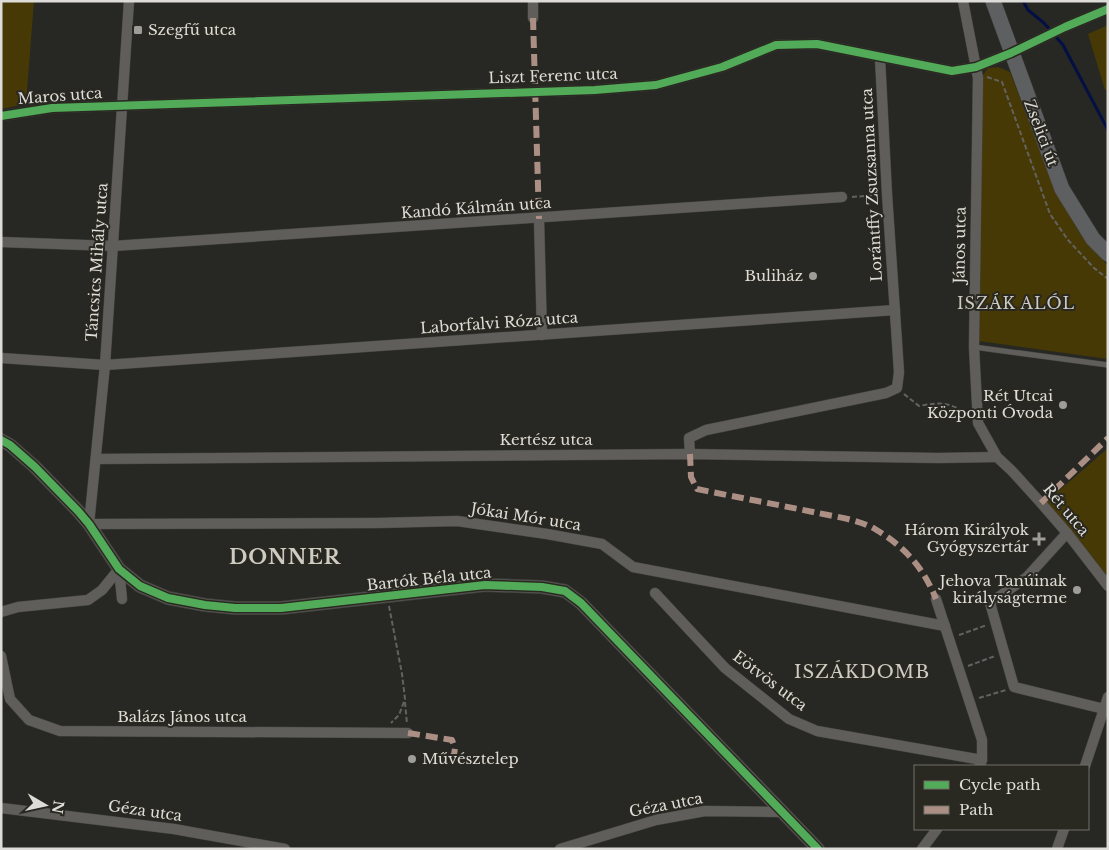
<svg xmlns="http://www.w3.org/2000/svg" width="1109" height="850" font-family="'Libre Baskerville',serif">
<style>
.green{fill:#463905}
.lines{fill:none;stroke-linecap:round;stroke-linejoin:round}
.stream{stroke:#040f44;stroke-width:3}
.service-casing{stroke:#454541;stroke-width:6}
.minor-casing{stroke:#454541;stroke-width:11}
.tertiary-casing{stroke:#454541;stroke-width:14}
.primary-casing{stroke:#454541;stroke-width:16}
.path{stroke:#636260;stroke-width:2;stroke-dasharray:5 2.5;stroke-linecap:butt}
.service{stroke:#5f5e5b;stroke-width:5}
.minor{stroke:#5f5e5b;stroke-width:10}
.tertiary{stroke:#5f5e5b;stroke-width:12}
.primary{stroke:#5e5f60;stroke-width:15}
.quiet{stroke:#ac8f84;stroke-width:6;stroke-dasharray:12 6;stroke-linecap:butt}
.cycleway-casing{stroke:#292821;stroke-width:11}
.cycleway{stroke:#51ab58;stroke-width:8}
.poi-dot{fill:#9e9d99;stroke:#292821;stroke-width:2}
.labels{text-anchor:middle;stroke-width:4;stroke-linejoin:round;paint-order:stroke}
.poi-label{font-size:15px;fill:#dedcd8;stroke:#292821;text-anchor:end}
.street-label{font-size:15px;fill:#dedcd8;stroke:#292821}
.neighbourhood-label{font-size:16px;letter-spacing:1px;fill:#cdcbc2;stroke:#292821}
.quarter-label{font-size:18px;letter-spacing:1px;fill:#cdcbc2;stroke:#292821}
.district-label{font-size:20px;font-weight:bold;letter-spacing:1px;fill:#cdcbc2;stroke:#292821}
</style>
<rect width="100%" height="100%" fill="#272723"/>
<g class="green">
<polygon points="1,1 34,1 26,104 1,109"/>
<polygon points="1108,25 1108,90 1105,90 1088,34"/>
<polygon points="998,67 1010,72 1056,192 1079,232 1108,266 1108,359 979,341 980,79 988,68"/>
<polygon points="1108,448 1108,583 1046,502"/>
</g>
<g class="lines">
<polyline class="stream" points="1023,1 1028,10 1044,23 1063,45 1108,130"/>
<defs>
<polyline id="service" points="974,347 1108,365"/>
<g id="minor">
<polyline points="129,1 105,365 89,524 378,523 457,521 547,534 602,544 633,567 945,626"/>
<polyline points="533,1 533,18"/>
<polyline points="963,1 978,78 974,347 978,423 997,457 1012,471 1041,503 1067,533 1108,586"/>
<polyline points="1,116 52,108 595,90 656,85 722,67 776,45 817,44 952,71 976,67 1011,53 1065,27 1108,9"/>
<polyline points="539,219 542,335"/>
<polyline points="1,242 113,246 842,197"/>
<polyline points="1,358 105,365 895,310"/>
<polyline points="690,454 689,438 706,430 886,393 897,388 899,372 887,194 880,58"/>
<polyline points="96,459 690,454 938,458 997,457"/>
<polyline points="1067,533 1027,577 990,603 1014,687 1108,710"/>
<polyline points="119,569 122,599"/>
<polyline points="655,593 725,668 789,719 817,731 982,760"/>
<polyline points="936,599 982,740 982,760 980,765"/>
<polyline points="1,612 18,607 88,600 102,590 119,569"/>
<polyline points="1,656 10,699 29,720 60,731 408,733"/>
<polyline points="1085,766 1108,697"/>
<polyline points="1,808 174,829 285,849"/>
<polyline points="560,849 656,820 705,811 781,812"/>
<polyline points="922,849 937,829"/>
<polyline points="1057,849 1064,829"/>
</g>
<polyline id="tertiary" points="1,440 10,445 35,467 78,511 89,524 119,569 140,586 168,598 205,605 235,608 281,608 485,585 542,587 565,591 581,603 818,849"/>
<polyline id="primary" points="993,1 1062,189 1093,239 1108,254"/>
</defs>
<use href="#service" class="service-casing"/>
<use href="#minor" class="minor-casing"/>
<use href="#tertiary" class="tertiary-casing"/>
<use href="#primary" class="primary-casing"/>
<g class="path">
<polyline points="987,77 1002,82 1050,214 1068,240 1094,268 1108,279"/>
<polyline points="852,197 877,195"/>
<path d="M904,394L919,406C939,402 950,402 967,414"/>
<polyline points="389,606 402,674 405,699 399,715 391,723"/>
<polyline points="959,635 987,625"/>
<polyline points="968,666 995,656"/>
<polyline points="979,698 1006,690"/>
<polyline points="405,702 407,724"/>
</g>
<use href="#service" class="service"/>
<use href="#minor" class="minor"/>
<use href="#tertiary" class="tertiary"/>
<use href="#primary" class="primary"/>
<g class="quiet">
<polyline points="533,18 539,219"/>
<path d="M690,454L691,477L697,489C736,497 774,504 813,512C831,516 858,519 875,529C905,547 923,567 936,599"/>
<polyline points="1041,503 1108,438"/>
<polyline points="408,733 452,740 455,748 454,755 445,761"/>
</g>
<defs>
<g id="cycleway">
<polyline points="1,116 52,108 595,90 656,85 722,67 776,45 817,44 952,71 976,67 1011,53 1065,27 1108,9"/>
<polyline points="1,440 10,445 35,467 78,511 89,524 119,569 140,586 168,598 205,605 235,608 281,608 485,585 542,587 565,591 581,603 818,849"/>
</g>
</defs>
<use href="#cycleway" class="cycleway-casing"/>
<use href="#cycleway" class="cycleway"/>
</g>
<g class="poi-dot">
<rect x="133" y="25" width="10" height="10" rx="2.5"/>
<circle cx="813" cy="276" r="5"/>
<circle cx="1063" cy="405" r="5"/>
<path d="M1036.5 531.5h5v5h5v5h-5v5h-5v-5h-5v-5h5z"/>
<circle cx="1077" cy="590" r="5"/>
<circle cx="412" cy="759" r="5"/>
</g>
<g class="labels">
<g class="poi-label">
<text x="148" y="35" text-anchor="start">Szegfű utca</text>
<text x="803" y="281">Buliház</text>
<text x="1053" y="401">Rét Utcai<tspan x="1053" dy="17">Központi Óvoda</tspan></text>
<text x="1029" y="535">Három Királyok<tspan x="1029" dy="17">Gyógyszertár</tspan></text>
<text x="1067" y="586">Jehova Tanúinak<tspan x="1067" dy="17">királyságterme</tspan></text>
<text x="422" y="764" text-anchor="start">Művésztelep</text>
</g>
<g class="street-label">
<text transform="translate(553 76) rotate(-2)" y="5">Liszt Ferenc utca</text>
<text transform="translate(60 96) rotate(-4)" y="5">Maros utca</text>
<text transform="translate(1041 133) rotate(69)" y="5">Zselici út</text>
<text transform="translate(872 185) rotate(-93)" y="5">Lorántffy Zsuzsanna utca</text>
<text transform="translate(476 208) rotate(-4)" y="5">Kandó Kálmán utca</text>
<text transform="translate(960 245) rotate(-89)" y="5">János utca</text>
<text transform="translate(97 262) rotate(-86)" y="5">Táncsics Mihály utca</text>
<text transform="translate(499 323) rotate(-4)" y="5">Laborfalvi Róza utca</text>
<text x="546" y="445">Kertész utca</text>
<text transform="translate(1066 510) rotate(50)" y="5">Rét utca</text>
<text transform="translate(526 517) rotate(9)" y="5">Jókai Mór utca</text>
<text transform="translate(429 579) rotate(-6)" y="5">Bartók Béla utca</text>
<text transform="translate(770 681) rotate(37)" y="5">Eötvös utca</text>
<text x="182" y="722">Balázs János utca</text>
<text transform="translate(666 805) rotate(-11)" y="5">Géza utca</text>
<text transform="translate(145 811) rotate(8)" y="5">Géza utca</text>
</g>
<g class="neighbourhood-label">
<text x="1016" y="309">ISZÁK ALÓL</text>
</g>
<g class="quarter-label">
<text x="862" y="678">ISZÁKDOMB</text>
</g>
<g class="district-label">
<text x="285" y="564">DONNER</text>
</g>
</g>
<rect width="1109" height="850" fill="none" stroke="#dedcd8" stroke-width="5"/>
<rect x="914" y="765" width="175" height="65" fill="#292821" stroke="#71706a"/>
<rect x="924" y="781" width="25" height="8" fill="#51ab58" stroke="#71706a"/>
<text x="959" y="790" font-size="15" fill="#dedcd8">Cycle path</text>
<rect x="924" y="806" width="25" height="8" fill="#ac8f84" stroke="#71706a"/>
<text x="959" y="815" font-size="15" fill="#dedcd8">Path</text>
<g transform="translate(45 805) rotate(99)" stroke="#292821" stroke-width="4" paint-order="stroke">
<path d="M0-4L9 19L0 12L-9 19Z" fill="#dedcd8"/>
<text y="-8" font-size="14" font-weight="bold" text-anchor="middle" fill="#dedcd8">N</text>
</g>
</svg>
